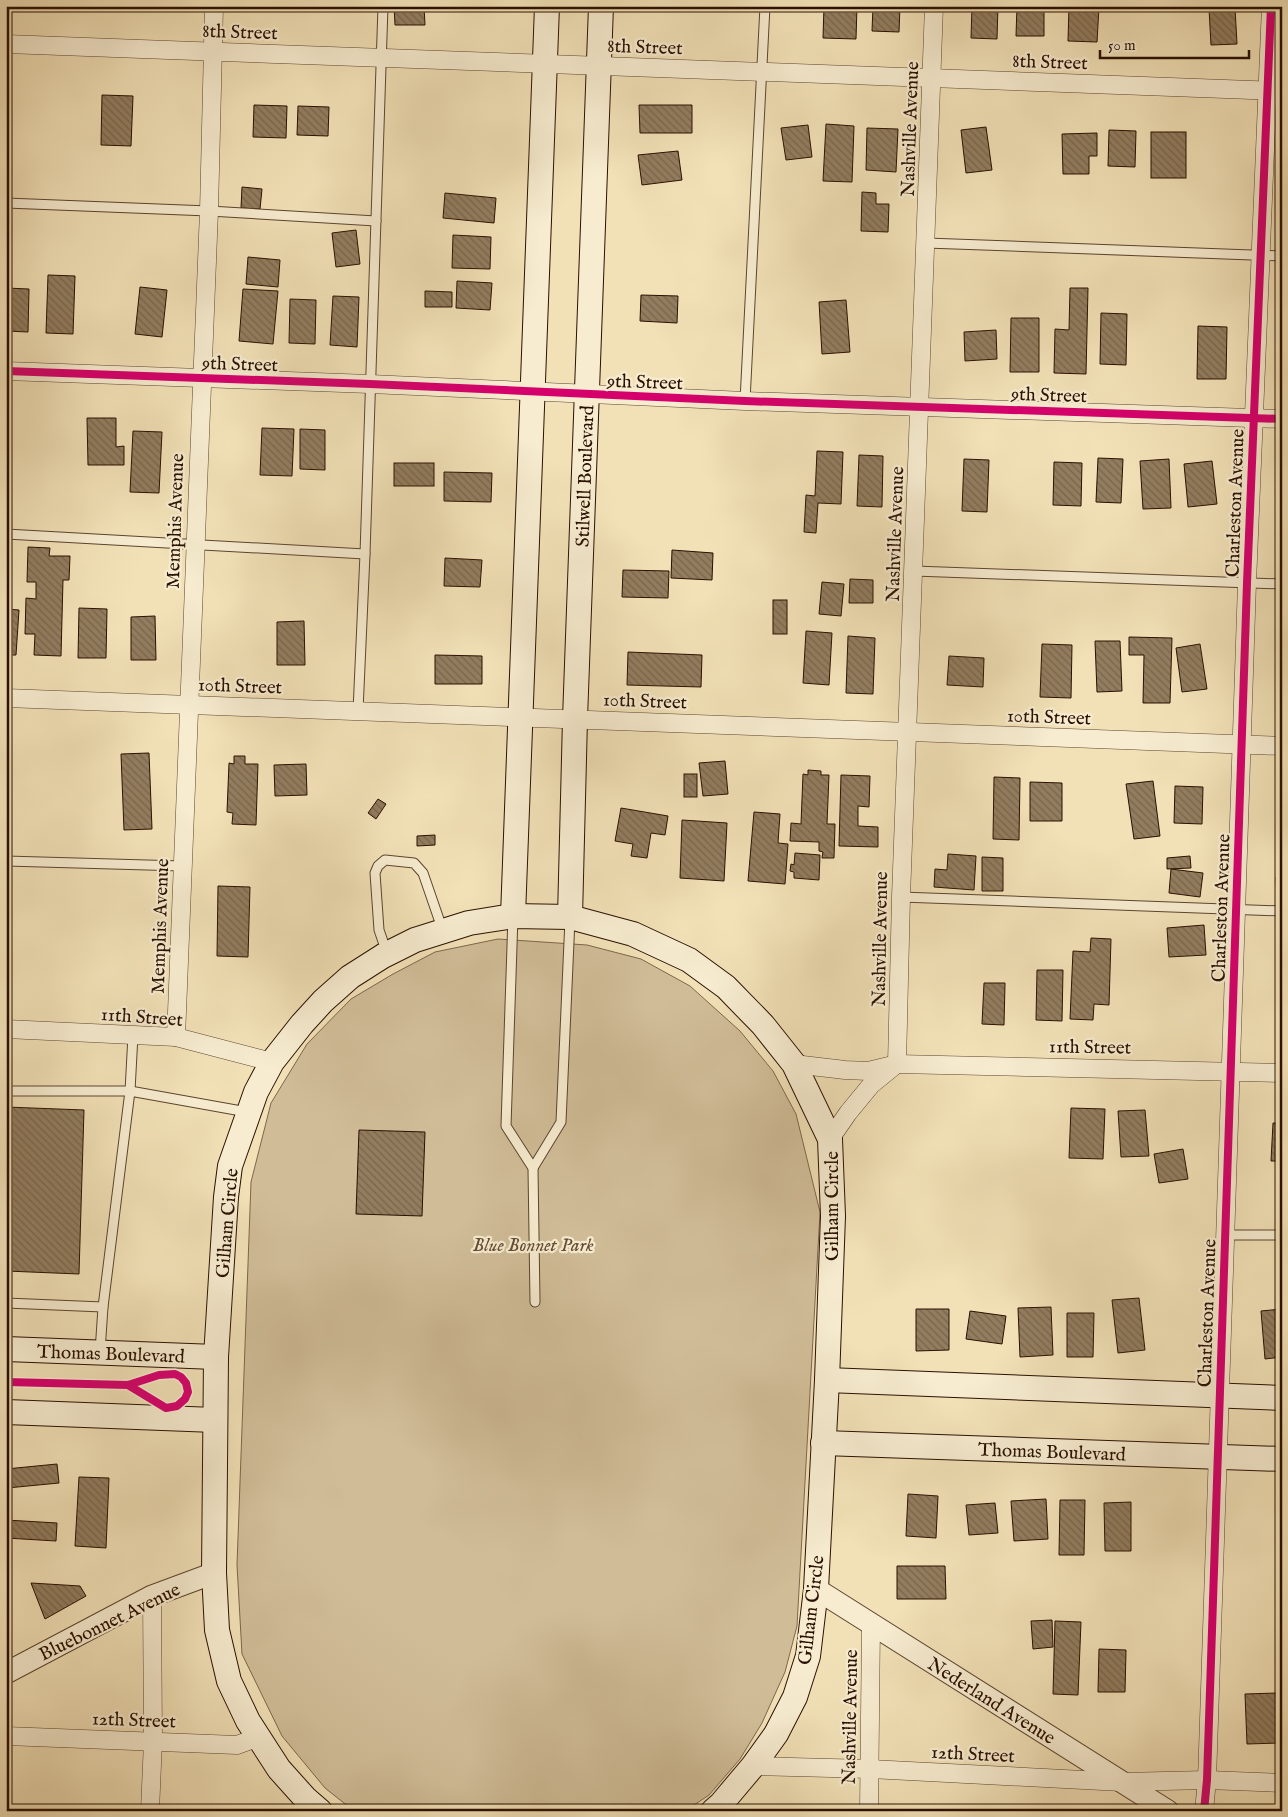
<svg xmlns="http://www.w3.org/2000/svg" width="1288" height="1817" font-family="'IM FELL English',serif">
<style>
.park{fill:#d0bd98;stroke:#7d664c}
.building{fill:url(#building-back-hatch);stroke:#2a1000}
.lines{fill:none;stroke-linecap:round;stroke-linejoin:round}
.service-casing{stroke:#5c442e;stroke-width:11}
.minor-casing{stroke:#5c442e;stroke-width:19}
.tertiary-casing{stroke:#5c442e;stroke-width:23}
.secondary-casing{stroke:#2a1000;stroke-width:26}
.service{stroke:#f7ecd0;stroke-width:9}
.minor{stroke:#f7ecd0;stroke-width:18}
.tertiary{stroke:#f7ecd0;stroke-width:21}
.secondary{stroke:#f7ecd0;stroke-width:24}
.cycleway-casing{stroke:#f7ecd0;stroke-width:11}
.cycleway{stroke:#d6006c;stroke-width:8}
.labels{text-anchor:middle;stroke-width:4.5;stroke-linejoin:round;paint-order:stroke}
.street-label{font-size:19px;fill:#2a1000;stroke:#f7ecd0}
.park-label{font-size:19px;font-style:italic;fill:#644d35;stroke:#f7ecd0}
</style>
<defs>
<pattern id="building-back-hatch" width="6" height="6" patternUnits="userSpaceOnUse" patternTransform="scale(1.25)"><rect width="6" height="6" fill="#927d5f"/><path d="M-1 5l2 2M0 0l6 6M5-1l2 2" fill="none" stroke="#77654c"/></pattern>
</defs>
<rect width="100%" height="100%" fill="#f2e1b7"/>
<filter id="stains"><feTurbulence type="fractalNoise" baseFrequency=".004" numOctaves="4"/><feColorMatrix values="0 0 0 0 .2 0 0 0 0 .09 0 0 0 0 .02 0 0 0 .5 -.17"/></filter>
<radialGradient id="worn" r=".72"><stop offset=".6" stop-color="#630" stop-opacity="0"/><stop offset="1" stop-color="#630" stop-opacity=".3"/></radialGradient>
<polygon class="park" points="498,939 587,945 641,959 690,986 740,1031 773,1071 796,1114 820,1212 797,1626 785,1672 762,1723 740,1759 709,1795 685,1811 354,1811 325,1788 282,1736 242,1654 237,1565 251,1182 271,1103 307,1044 351,999 393,974 435,952"/>
<g class="building">
<polygon points="394,6 424,6 425,25 395,25"/>
<polygon points="824,6 857,6 856,39 823,38"/>
<polygon points="873,6 900,6 899,32 872,31"/>
<polygon points="972,6 998,6 997,39 971,38"/>
<polygon points="1017,6 1044,6 1044,36 1016,36"/>
<polygon points="1069,6 1099,7 1097,42 1068,41"/>
<polygon points="1235,8 1237,44 1211,45 1209,9"/>
<polygon points="102,95 133,96 131,146 101,145"/>
<polygon points="254,105 287,106 286,138 253,137"/>
<polygon points="639,105 692,105 692,133 640,133"/>
<polygon points="298,106 329,107 328,136 297,135"/>
<polygon points="826,124 854,126 852,182 823,181"/>
<polygon points="808,125 812,157 786,160 781,128"/>
<polygon points="986,127 992,170 966,173 961,130"/>
<polygon points="867,128 898,129 896,172 866,170"/>
<polygon points="1109,130 1136,131 1135,167 1108,166"/>
<rect x="1151" y="132" width="35" height="46"/>
<polygon points="1097,133 1097,156 1089,156 1089,174 1063,174 1062,134"/>
<polygon points="678,151 682,180 642,185 638,155"/>
<polygon points="242,187 262,189 260,209 241,208"/>
<polygon points="862,192 876,193 876,204 889,204 888,232 861,231"/>
<polygon points="445,193 496,198 494,223 443,218"/>
<polygon points="356,230 360,264 336,267 332,233"/>
<polygon points="453,235 491,237 490,269 452,268"/>
<polygon points="248,257 280,260 278,287 246,284"/>
<polygon points="48,275 75,276 73,334 46,333"/>
<polygon points="457,281 492,283 490,310 456,308"/>
<polygon points="140,287 167,290 162,337 135,334"/>
<polygon points="6,288 29,289 28,332 6,331"/>
<polygon points="1070,288 1088,288 1086,374 1054,373 1055,329 1069,330"/>
<polygon points="243,289 278,291 273,344 239,341"/>
<polygon points="425,291 452,292 452,307 425,307"/>
<polygon points="641,295 678,296 677,323 640,321"/>
<polygon points="333,296 359,297 357,347 330,345"/>
<polygon points="290,299 316,300 315,344 289,343"/>
<polygon points="846,300 850,352 822,354 819,302"/>
<polygon points="1101,313 1127,314 1126,365 1100,364"/>
<polygon points="1011,318 1039,318 1039,372 1010,372"/>
<polygon points="1198,326 1227,327 1226,379 1197,379"/>
<polygon points="996,330 997,359 965,361 964,332"/>
<polygon points="87,418 116,418 116,447 124,446 124,465 88,465"/>
<polygon points="262,428 294,429 292,476 260,475"/>
<polygon points="300,429 325,430 325,470 300,469"/>
<polygon points="133,431 162,432 159,493 130,492"/>
<polygon points="817,451 843,452 841,504 818,503 816,533 804,532 806,495 815,496"/>
<polygon points="859,455 883,456 882,507 857,506"/>
<polygon points="1098,458 1123,459 1121,503 1096,502"/>
<polygon points="964,459 989,460 987,512 962,511"/>
<polygon points="1169,459 1171,508 1143,509 1140,461"/>
<polygon points="1212,461 1217,504 1188,507 1184,464"/>
<polygon points="1054,462 1082,463 1081,506 1053,505"/>
<rect x="394" y="463" width="40" height="23"/>
<polygon points="444,472 492,473 491,502 444,501"/>
<polygon points="28,547 50,548 49,556 70,556 69,580 63,580 61,656 34,655 35,634 25,634 26,598 36,599 36,582 27,582"/>
<polygon points="672,550 713,553 712,580 671,578"/>
<polygon points="445,558 482,560 480,587 444,586"/>
<polygon points="623,570 669,571 668,598 622,597"/>
<polygon points="850,579 873,580 873,603 849,603"/>
<polygon points="822,582 844,584 841,616 819,614"/>
<rect x="773" y="600" width="14" height="34"/>
<polygon points="79,608 107,609 106,658 78,658"/>
<polygon points="6,609 19,610 16,655 6,655"/>
<polygon points="155,616 156,660 131,660 131,617"/>
<polygon points="304,621 305,665 277,665 277,622"/>
<polygon points="806,631 832,633 829,685 803,683"/>
<polygon points="848,636 875,638 873,694 846,693"/>
<polygon points="1129,637 1172,638 1170,703 1143,703 1144,655 1129,655"/>
<polygon points="1095,641 1120,641 1122,691 1097,692"/>
<polygon points="1042,644 1072,645 1071,698 1040,697"/>
<polygon points="1200,644 1207,689 1182,692 1176,648"/>
<polygon points="628,652 702,655 701,687 627,685"/>
<polygon points="435,655 482,656 482,684 435,684"/>
<polygon points="949,656 984,658 983,687 947,685"/>
<polygon points="149,753 152,829 124,830 121,754"/>
<polygon points="234,756 245,756 245,764 258,764 256,825 232,824 233,813 227,812 229,763 234,764"/>
<polygon points="725,761 728,794 703,796 699,763"/>
<polygon points="306,764 307,795 275,796 274,765"/>
<polygon points="808,770 821,771 821,775 829,775 827,824 835,824 834,858 822,858 823,852 819,851 819,842 790,841 791,823 801,824 803,774 808,775"/>
<rect x="684" y="774" width="13" height="23"/>
<polygon points="841,775 870,776 869,807 858,806 858,826 878,827 878,847 839,846"/>
<polygon points="994,777 1020,778 1019,840 993,839"/>
<polygon points="1153,781 1160,836 1134,839 1126,784"/>
<polygon points="1030,782 1062,783 1062,821 1030,821"/>
<polygon points="1175,786 1203,787 1202,824 1174,823"/>
<polygon points="378,799 386,804 376,819 368,813"/>
<polygon points="621,808 668,816 665,835 651,833 647,858 631,856 633,844 615,841"/>
<polygon points="754,812 780,814 778,843 788,844 785,884 748,881"/>
<polygon points="682,820 727,823 724,881 680,878"/>
<polygon points="435,835 435,845 417,846 417,836"/>
<polygon points="795,853 820,855 819,880 794,878 794,872 790,871 791,864 794,865"/>
<polygon points="948,854 976,856 974,890 934,887 935,869 947,870"/>
<polygon points="1190,856 1191,868 1167,869 1167,858"/>
<polygon points="982,857 1003,858 1003,891 982,891"/>
<polygon points="1171,869 1203,873 1200,897 1169,893"/>
<polygon points="1276,877 1282,877 1282,902 1277,902"/>
<polygon points="218,886 250,887 248,957 217,956"/>
<polygon points="1204,925 1206,955 1169,957 1167,928"/>
<polygon points="1091,938 1111,939 1109,1005 1094,1004 1093,1020 1070,1019 1073,951 1090,952"/>
<polygon points="1037,970 1063,970 1062,1021 1036,1020"/>
<polygon points="984,983 1005,983 1004,1025 982,1024"/>
<polygon points="6,1107 84,1110 79,1274 6,1271"/>
<polygon points="1071,1108 1105,1109 1103,1159 1069,1158"/>
<polygon points="1145,1110 1149,1156 1121,1157 1118,1111"/>
<polygon points="1273,1123 1282,1123 1282,1161 1271,1161"/>
<polygon points="359,1130 425,1132 422,1216 356,1214"/>
<polygon points="1183,1149 1188,1179 1159,1183 1154,1154"/>
<polygon points="1139,1298 1145,1350 1118,1353 1112,1300"/>
<polygon points="1051,1307 1053,1355 1020,1357 1018,1308"/>
<polygon points="916,1309 949,1309 949,1350 916,1351"/>
<polygon points="1282,1309 1282,1357 1265,1359 1261,1311"/>
<polygon points="970,1311 1006,1316 1002,1344 966,1339"/>
<polygon points="1067,1313 1094,1313 1093,1357 1067,1357"/>
<polygon points="57,1464 59,1483 7,1488 6,1469"/>
<polygon points="79,1477 109,1478 106,1548 75,1546"/>
<polygon points="908,1494 938,1496 936,1538 906,1536"/>
<polygon points="1046,1499 1048,1539 1014,1541 1011,1501"/>
<polygon points="1060,1500 1085,1500 1084,1555 1059,1555"/>
<polygon points="1131,1502 1131,1551 1105,1551 1104,1503"/>
<polygon points="995,1503 998,1533 969,1535 966,1505"/>
<polygon points="6,1520 57,1523 56,1541 6,1538"/>
<polygon points="897,1566 945,1566 946,1599 897,1599"/>
<polygon points="31,1583 80,1586 86,1596 45,1619"/>
<polygon points="1052,1620 1053,1647 1033,1649 1031,1621"/>
<polygon points="1055,1621 1081,1622 1078,1695 1053,1694"/>
<polygon points="1099,1649 1126,1650 1125,1692 1098,1692"/>
<polygon points="1277,1693 1279,1743 1247,1744 1245,1694"/>
</g>
<g class="lines">
<defs>
<g id="service">
<polyline points="6,203 209,211 376,221"/>
<polyline points="926,243 1282,256"/>
<polyline points="745,401 765,6"/>
<polyline points="6,534 365,554"/>
<polyline points="914,571 1282,584"/>
<polyline points="358,711 365,554 383,6"/>
<polyline points="6,861 182,866"/>
<polyline points="901,897 1282,911"/>
<polyline points="513,916 506,1126 533,1168 535,1302"/>
<polyline points="387,953 379,930 375,873 378,866 385,860 414,863 423,873 443,931"/>
<polyline points="6,1091 130,1091 133,1035"/>
<polyline points="533,1168 561,1122 570,919"/>
<polyline points="1226,1235 1282,1235"/>
<polyline points="6,1303 103,1307"/>
<polyline points="100,1352 103,1307 130,1091 247,1112"/>
</g>
<g id="minor">
<polyline points="6,44 1282,91"/>
<polyline points="6,371 370,384 745,401 1282,419"/>
<polyline points="6,698 1282,746"/>
<polyline points="6,1029 176,1037 272,1062"/>
<polyline points="176,1037 209,211 214,6"/>
<polyline points="794,1064 845,1070 868,1071 897,1064 1282,1073"/>
<polyline points="897,1064 901,897 934,6"/>
<polyline points="830,1139 848,1113 871,1085 893,1067"/>
<polyline points="6,1736 237,1745 259,1737"/>
<polyline points="753,1766 870,1769 1122,1782 1207,1780 1282,1783"/>
<polyline points="150,1811 153,1741 152,1596"/>
<polyline points="869,1811 871,1624"/>
<polyline points="1204,1811 1207,1780 1247,583 1271,6"/>
</g>
<g id="tertiary">
<polyline points="816,1589 1168,1811"/>
<polyline points="6,1673 152,1596 214,1573"/>
</g>
<g id="secondary">
<polyline points="513,916 547,6"/>
<polyline points="570,917 575,719 601,6"/>
<polyline points="6,1349 216,1357"/>
<polyline points="827,1380 1282,1398"/>
<polyline points="6,1412 215,1420"/>
<polyline points="823,1443 1282,1459"/>
<polyline points="320,1811 305,1798 279,1769 248,1721 229,1681 217,1630 214,1573 216,1357 226,1197 230,1166 256,1092 272,1062 302,1024 323,1001 350,977 383,956 415,940 469,923 513,916 570,917 633,934 689,960 726,987 763,1025 794,1064 830,1139 833,1216 827,1380 816,1589 808,1656 795,1697 776,1734 753,1766 721,1804 713,1811"/>
</g>
</defs>
<use href="#service" class="service-casing"/>
<use href="#minor" class="minor-casing"/>
<use href="#tertiary" class="tertiary-casing"/>
<use href="#secondary" class="secondary-casing"/>
<use href="#service" class="service"/>
<use href="#minor" class="minor"/>
<use href="#tertiary" class="tertiary"/>
<use href="#secondary" class="secondary"/>
<defs>
<g id="cycleway">
<polyline points="6,371 370,384 745,401 1282,419"/>
<polyline points="6,1382 128,1385 159,1375 175,1374 181,1377 186,1383 188,1392 185,1399 177,1406 166,1408 128,1385"/>
<polyline points="1204,1811 1207,1780 1247,583 1271,6"/>
</g>
</defs>
<use href="#cycleway" class="cycleway-casing"/>
<use href="#cycleway" class="cycleway"/>
</g>
<g class="labels">
<g class="street-label">
<text transform="translate(240 31) rotate(2)" y="7">8th Street</text>
<text transform="translate(645 46) rotate(2)" y="7">8th Street</text>
<text transform="translate(1050 61) rotate(2)" y="7">8th Street</text>
<text transform="translate(909 129) rotate(-88)" y="7">Nashville Avenue</text>
<text transform="translate(240 363) rotate(2)" y="7">9th Street</text>
<text transform="translate(645 381) rotate(2)" y="7">9th Street</text>
<text transform="translate(1049 394) rotate(2)" y="7">9th Street</text>
<text transform="translate(584 476) rotate(-88)" y="7">Stilwell Boulevard</text>
<text transform="translate(1234 503) rotate(-88)" y="7">Charleston Avenue</text>
<text transform="translate(174 521) rotate(-88)" y="7">Memphis Avenue</text>
<text transform="translate(894 534) rotate(-88)" y="7">Nashville Avenue</text>
<text transform="translate(240 685) rotate(2)" y="7">10th Street</text>
<text transform="translate(645 700) rotate(2)" y="7">10th Street</text>
<text transform="translate(1049 716) rotate(2)" y="7">10th Street</text>
<text transform="translate(1220 908) rotate(-88)" y="7">Charleston Avenue</text>
<text transform="translate(159 926) rotate(-88)" y="7">Memphis Avenue</text>
<text transform="translate(879 939) rotate(-89)" y="7">Nashville Avenue</text>
<text transform="translate(142 1016) rotate(4)" y="7">11th Street</text>
<text transform="translate(1090 1046) rotate(1)" y="7">11th Street</text>
<text transform="translate(831 1206) rotate(-90)" y="7">Gilham Circle</text>
<text transform="translate(226 1223) rotate(-85)" y="7">Gilham Circle</text>
<text transform="translate(1206 1313) rotate(-88)" y="7">Charleston Avenue</text>
<text transform="translate(111 1353) rotate(2)" y="7">Thomas Boulevard</text>
<text transform="translate(1052 1451) rotate(2)" y="7">Thomas Boulevard</text>
<text transform="translate(810 1610) rotate(-83)" y="7">Gilham Circle</text>
<text transform="translate(109 1621) rotate(-26)" y="7">Bluebonnet Avenue</text>
<text transform="translate(992 1700) rotate(32)" y="7">Nederland Avenue</text>
<text transform="translate(849 1717) rotate(-89)" y="7">Nashville Avenue</text>
<text transform="translate(134 1719) rotate(2)" y="7">12th Street</text>
<text transform="translate(973 1753) rotate(3)" y="7">12th Street</text>
</g>
<g class="park-label">
<text x="533" y="1251">Blue Bonnet Park</text>
</g>
</g>
<rect width="1288" height="1817" fill="none" stroke="#f2e1b7" stroke-width="25"/>
<rect x="8" y="8" width="1273" height="1802" fill="none" stroke="#2a1000" stroke-width="2.5"/>
<rect x="12" y="12" width="1263" height="1792" fill="none" stroke="#2a1000"/>
<path d="M1100 50v8h149v-8" fill="none" stroke="#2a1000" stroke-width="2.5"/>
<text x="1108" y="50" font-size="15" fill="#2a1000" stroke="#f7ecd0" stroke-width="4" paint-order="stroke">50 m</text>
<rect width="100%" height="100%" filter="url(#stains)"/>
<rect width="100%" height="100%" fill="url(#worn)"/>
</svg>
